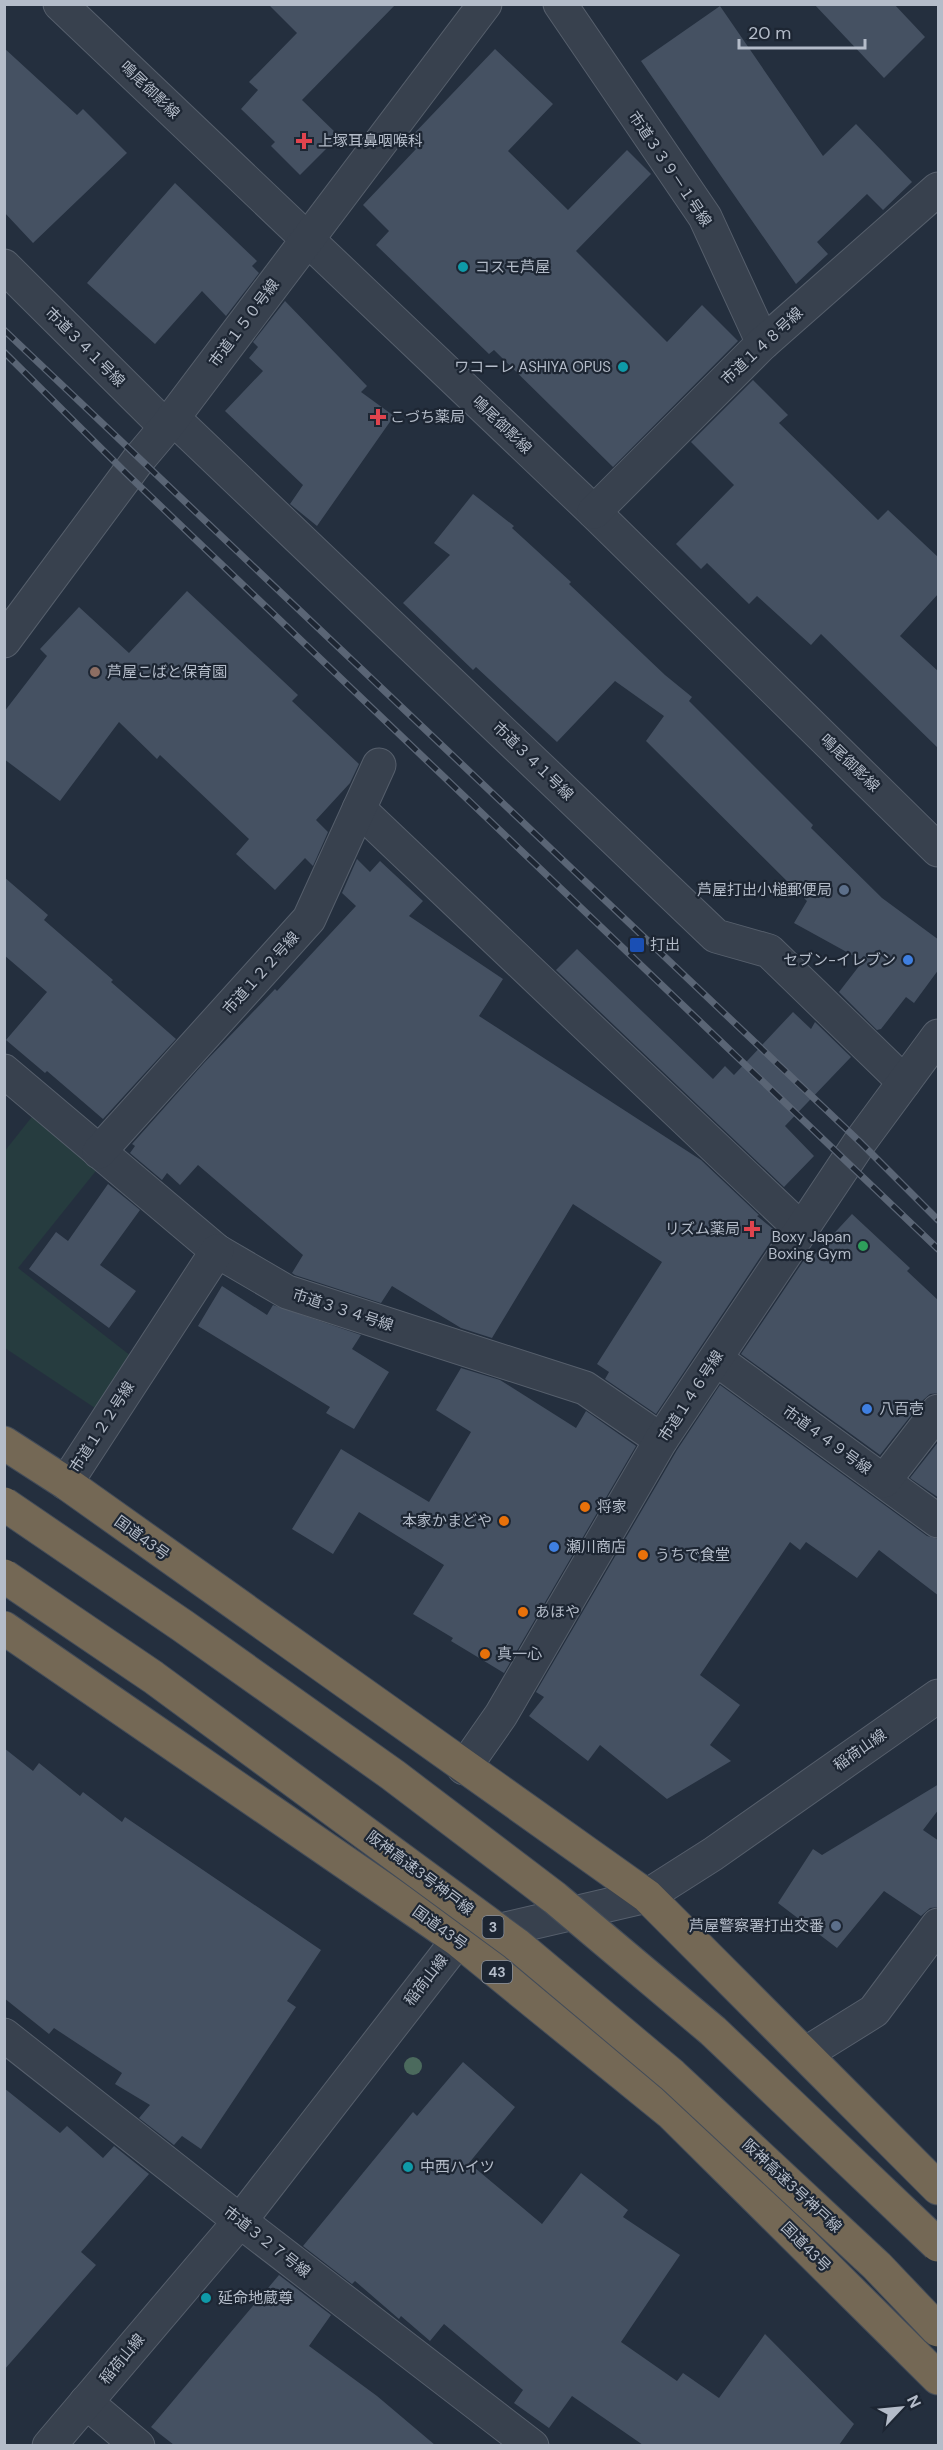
<svg xmlns="http://www.w3.org/2000/svg" width="943" height="2450" font-family="'DM Sans','Noto Sans JP',sans-serif">
<style>
.green{fill:#263c3f}
.building{fill:#455162}
.lines{fill:none;stroke-linecap:round;stroke-linejoin:round}
.minor-casing{stroke:#565f6c;stroke-width:35}
.highway-casing{stroke:#434c59;stroke-width:35}
.minor{stroke:#38414e;stroke-width:33}
.highway{stroke:#746855;stroke-width:33}
.rail-casing{stroke:#5a6575;stroke-width:7}
.rail{stroke:#1d2633;stroke-width:4.5;stroke-dasharray:14;stroke-linecap:butt}
.highway-bridge-casing{stroke:#434c59;stroke-width:35;stroke-linecap:butt}
.highway-bridge{stroke:#746855;stroke-width:33}
.tree{fill:#4b6a5d}
.health-dot{fill:#e0444e;stroke:#1d2633;stroke-width:2}
.culture-dot{fill:#0f9aa8;stroke:#1d2633;stroke-width:2}
.education-dot{fill:#8d6e63;stroke:#1d2633;stroke-width:2}
.service-dot{fill:#5c6f8a;stroke:#1d2633;stroke-width:2}
.transit-dot{fill:#1a4fb4;stroke:#1d2633;stroke-width:2}
.shop-dot{fill:#3f7fe0;stroke:#1d2633;stroke-width:2}
.leisure-dot{fill:#2e9e5b;stroke:#1d2633;stroke-width:2}
.food-dot{fill:#e8710a;stroke:#1d2633;stroke-width:2}
.labels{text-anchor:middle;stroke-width:4.5;stroke-linejoin:round;paint-order:stroke}
.shield{fill:#1d2633;stroke:#878f9c;stroke-width:1.5}
.shield-label{font-size:14px;font-weight:bold;fill:#b4bcc9}
.street-label{font-size:15px;fill:#b4bcc9;stroke:#1d2633}
.poi-label{font-size:15px;fill:#b4bcc9;stroke:#1d2633;text-anchor:start}
</style>
<rect width="100%" height="100%" fill="#242f3e"/>
<polygon class="green" points="35,1113 99,1167 18,1268 131,1356 95,1408 5,1348 4,1152"/>
<g class="building">
<polygon points="268,4 396,4 302,100 339,136 300,175 271,146 275,142 241,109 258,90 249,82 297,33"/>
<polygon points="814,4 894,4 925,37 884,78"/>
<polygon points="720,6 823,156 856,124 912,182 883,210 867,194 817,242 828,254 796,284 641,61"/>
<polygon points="4,48 77,115 83,109 127,153 33,243 4,212"/>
<polygon points="495,49 553,104 508,151 568,210 627,150 651,174 576,251 667,342 702,305 738,341 613,467 494,350 489,354 376,245 389,231 363,205 416,149 407,141"/>
<polygon points="175,183 257,261 252,266 259,273 226,316 202,291 155,344 87,283"/>
<polygon points="285,301 367,386 361,392 394,416 317,526 290,504 303,485 225,411 263,371 249,358 258,347 253,342"/>
<polygon points="753,380 788,415 779,423 878,520 888,510 939,558 939,593 900,636 939,672 939,749 821,634 811,645 757,596 749,604 707,563 701,569 676,544 734,485 691,442"/>
<polygon points="473,494 514,526 512,528 571,582 569,584 665,675 692,697 689,701 813,825 811,828 882,898 939,940 939,969 914,1003 906,997 881,1029 877,1030 839,992 863,961 794,923 807,901 646,741 664,716 615,681 557,742 476,667 473,670 403,603 450,555 434,543"/>
<polygon points="187,591 298,695 292,701 359,764 350,783 316,820 328,832 313,866 305,858 275,890 236,854 249,839 160,755 157,759 119,722 60,801 4,759 4,712 47,656 40,649 79,607 129,653"/>
<polygon points="357,859 370,872 380,861 423,901 409,916 503,979 479,1016 701,1160 759,1215 757,1216 777,1232 656,1414 605,1379 609,1372 597,1364 662,1262 573,1204 492,1338 461,1328 392,1286 381,1303 295,1275 292,1273 303,1255 198,1165 180,1185 167,1173 162,1180 130,1153 135,1146 132,1144 204,1063 275,989 277,991 356,906 342,893"/>
<polygon points="4,877 48,915 44,920 113,980 111,982 176,1039 103,1119 47,1071 45,1073 6,1040 47,992 4,955"/>
<polygon points="577,949 713,1079 725,1066 734,1075 793,1012 811,1029 815,1022 851,1057 785,1126 814,1156 784,1187 556,970"/>
<polygon points="108,1184 140,1210 100,1265 136,1291 109,1328 29,1269 56,1232 68,1241"/>
<polygon points="852,1214 910,1268 907,1271 939,1301 939,1393 930,1394 923,1400 880,1455 741,1354 810,1251 815,1254"/>
<polygon points="222,1286 267,1315 273,1305 361,1335 352,1349 389,1372 354,1429 326,1413 330,1407 198,1326"/>
<polygon points="461,1368 500,1380 576,1428 586,1411 636,1446 504,1673 451,1641 453,1638 413,1614 444,1565 359,1512 333,1554 292,1529 341,1449 429,1502 471,1432 436,1410"/>
<polygon points="720,1385 927,1536 939,1539 939,1596 879,1550 857,1578 806,1542 800,1550 790,1542 700,1675 740,1705 710,1745 731,1761 667,1799 600,1745 588,1761 529,1716 544,1697 536,1692 677,1450"/>
<polygon points="939,1441 939,1498 910,1478"/>
<polygon points="4,1748 33,1771 39,1763 80,1796 83,1792 122,1822 125,1817 321,1950 287,2001 296,2007 201,2149 182,2136 174,2145 139,2118 150,2105 115,2084 122,2073 54,2028 49,2034 4,1998"/>
<polygon points="939,1784 939,1809 923,1830 939,1841 939,1907 930,1908 921,1916 884,1891 837,1948 778,1903 813,1849 822,1855"/>
<polygon points="463,2062 515,2107 469,2163 542,2224 581,2173 628,2210 623,2217 680,2255 621,2342 677,2381 683,2373 719,2398 765,2334 854,2424 839,2445 643,2445 572,2396 549,2428 514,2403 523,2390 444,2324 430,2341 401,2316 399,2319 355,2281 352,2284 303,2246 413,2112 417,2116"/>
<polygon points="4,2088 60,2133 67,2126 103,2158 114,2146 149,2174 81,2252 96,2265 4,2370"/>
<polygon points="279,2275 331,2315 309,2346 377,2396 435,2445 174,2445 151,2427"/>
</g>
<g class="lines">
<defs>
<g id="minor">
<polyline points="60,4 594,512 938,850"/>
<polyline points="560,4 705,217 763,343"/>
<polyline points="4,266 166,427"/>
<polyline points="173,418 716,936 769,951 904,1082"/>
<polyline points="594,512 763,343 938,189"/>
<polyline points="4,641 139,459 166,427 485,4"/>
<polyline points="359,809 802,1230"/>
<polyline points="4,1071 217,1251 287,1292 585,1388 661,1440"/>
<polyline points="99,1152 309,919 379,765"/>
<polyline points="716,1359 938,1521"/>
<polyline points="884,1481 938,1411"/>
<polyline points="66,1483 217,1251"/>
<polyline points="464,1768 501,1715 661,1440 860,1142 938,1036"/>
<polyline points="4,2035 240,2221 532,2446"/>
<polyline points="805,2054 874,2011 938,1925"/>
<polyline points="86,2402 138,2446"/>
<polyline points="49,2446 240,2221 458,1940 647,1896 713,1854 938,1696"/>
</g>
<g id="highway">
<polyline points="4,1443 66,1483 647,1896 938,2188"/>
<polyline points="4,1628 458,1940 672,2114 938,2378"/>
</g>
</defs>
<use href="#minor" class="minor-casing"/>
<use href="#highway" class="highway-casing"/>
<use href="#minor" class="minor"/>
<use href="#highway" class="highway"/>
<defs>
<g id="rail">
<polyline points="4,330 860,1142 938,1220"/>
<polyline points="4,352 128,475 938,1249"/>
</g>
</defs>
<use href="#rail" class="rail-casing"/>
<use href="#rail" class="rail"/>
<defs>
<g id="highway-bridge">
<polyline points="4,1504 183,1626 393,1775 555,1898 713,2031 938,2245"/>
<polyline points="4,1576 153,1677 516,1944 672,2075 877,2266 938,2330"/>
</g>
</defs>
<use href="#highway-bridge" class="highway-bridge-casing"/>
<use href="#highway-bridge" class="highway-bridge"/>
</g>
<circle class="tree" cx="413" cy="2066" r="9"/>
<g class="health-dot">
<path d="M301 132h6v6h6v6h-6v6h-6v-6h-6v-6h6z"/>
<path d="M375 408h6v6h6v6h-6v6h-6v-6h-6v-6h6z"/>
<path d="M749 1220h6v6h6v6h-6v6h-6v-6h-6v-6h6z"/>
</g>
<g class="culture-dot">
<circle cx="463" cy="267" r="6"/>
<circle cx="623" cy="367" r="6"/>
<circle cx="408" cy="2167" r="6"/>
<circle cx="206" cy="2298" r="6"/>
</g>
<circle class="education-dot" cx="95" cy="672" r="6"/>
<g class="service-dot">
<circle cx="844" cy="890" r="6"/>
<circle cx="836" cy="1926" r="6"/>
</g>
<rect class="transit-dot" x="629" y="937" width="16" height="16" rx="3"/>
<g class="shop-dot">
<circle cx="908" cy="960" r="6"/>
<circle cx="867" cy="1409" r="6"/>
<circle cx="554" cy="1547" r="6"/>
</g>
<circle class="leisure-dot" cx="863" cy="1246" r="6"/>
<g class="food-dot">
<circle cx="585" cy="1507" r="6"/>
<circle cx="504" cy="1521" r="6"/>
<circle cx="643" cy="1555" r="6"/>
<circle cx="523" cy="1612" r="6"/>
<circle cx="485" cy="1654" r="6"/>
</g>
<g class="labels">
<g class="shield">
<rect x="482.5" y="1916" width="21" height="22" rx="4.5"/>
<rect x="482" y="1961" width="30" height="22" rx="4.5"/>
</g>
<g class="shield-label">
<text x="493" y="1932">3</text>
<text x="497" y="1977">43</text>
</g>
<g class="street-label">
<text transform="translate(150 90) rotate(44)" y="5">鳴尾御影線</text>
<text transform="translate(670 169) rotate(56)" y="5">市道３３９－１号線</text>
<text transform="translate(244 323) rotate(-53)" y="5">市道１５０号線</text>
<text transform="translate(762 346) rotate(-43)" y="5">市道１４８号線</text>
<text transform="translate(85 347) rotate(45)" y="5">市道３４１号線</text>
<text transform="translate(502 425) rotate(44)" y="5">鳴尾御影線</text>
<text transform="translate(533 761) rotate(44)" y="5">市道３４１号線</text>
<text transform="translate(850 763) rotate(44)" y="5">鳴尾御影線</text>
<text transform="translate(261 973) rotate(-48)" y="5">市道１２２号線</text>
<text transform="translate(343 1310) rotate(18)" y="5">市道３３４号線</text>
<text transform="translate(691 1396) rotate(-57)" y="5">市道１４６号線</text>
<text transform="translate(102 1427) rotate(-57)" y="5">市道１２２号線</text>
<text transform="translate(827 1440) rotate(36)" y="5">市道４４９号線</text>
<text transform="translate(142 1538) rotate(36)" y="5">国道43号</text>
<text transform="translate(860 1750) rotate(-35)" y="5">稲荷山線</text>
<text transform="translate(420 1873) rotate(37)" y="5">阪神高速3号神戸線</text>
<text transform="translate(440 1928) rotate(36)" y="5">国道43号</text>
<text transform="translate(426 1980) rotate(-52)" y="5">稲荷山線</text>
<text transform="translate(792 2186) rotate(43)" y="5">阪神高速3号神戸線</text>
<text transform="translate(267 2242) rotate(38)" y="5">市道３２７号線</text>
<text transform="translate(806 2247) rotate(45)" y="5">国道43号</text>
<text transform="translate(122 2359) rotate(-50)" y="5">稲荷山線</text>
</g>
<g class="poi-label">
<text x="318" y="146">上塚耳鼻咽喉科</text>
<text x="475" y="272">コスモ芦屋</text>
<text x="611" y="372" text-anchor="end">ワコーレ ASHIYA OPUS</text>
<text x="390" y="422">こづち薬局</text>
<text x="107" y="677">芦屋こばと保育園</text>
<text x="832" y="895" text-anchor="end">芦屋打出小槌郵便局</text>
<text x="650" y="950">打出</text>
<text x="896" y="965" text-anchor="end">セブン-イレブン</text>
<text x="740" y="1234" text-anchor="end">リズム薬局</text>
<text x="851" y="1242" text-anchor="end">Boxy Japan<tspan x="851" dy="17">Boxing Gym</tspan></text>
<text x="879" y="1414">八百壱</text>
<text x="597" y="1512">将家</text>
<text x="492" y="1526" text-anchor="end">本家かまどや</text>
<text x="566" y="1552">瀬川商店</text>
<text x="655" y="1560">うちで食堂</text>
<text x="535" y="1617">あほや</text>
<text x="497" y="1659">真一心</text>
<text x="824" y="1931" text-anchor="end">芦屋警察署打出交番</text>
<text x="420" y="2172">中西ハイツ</text>
<text x="218" y="2303">延命地蔵尊</text>
</g>
</g>
<rect width="943" height="2450" fill="none" stroke="#b4bcc9" stroke-width="12"/>
<g transform="translate(901 2408) rotate(64)" stroke="#1d2633" stroke-width="4.5" paint-order="stroke">
<path d="M0-4.5L10 22L0 15L-10 22Z" fill="#b4bcc9"/>
<text y="-9" font-size="16" font-weight="bold" text-anchor="middle" fill="#b4bcc9">N</text>
</g>
<path d="M739 39v9h126v-9" fill="none" stroke="#b4bcc9" stroke-width="3"/>
<text x="748" y="39" font-size="18" fill="#b4bcc9" stroke="#1d2633" stroke-width="4.5" paint-order="stroke">20 m</text>
</svg>
